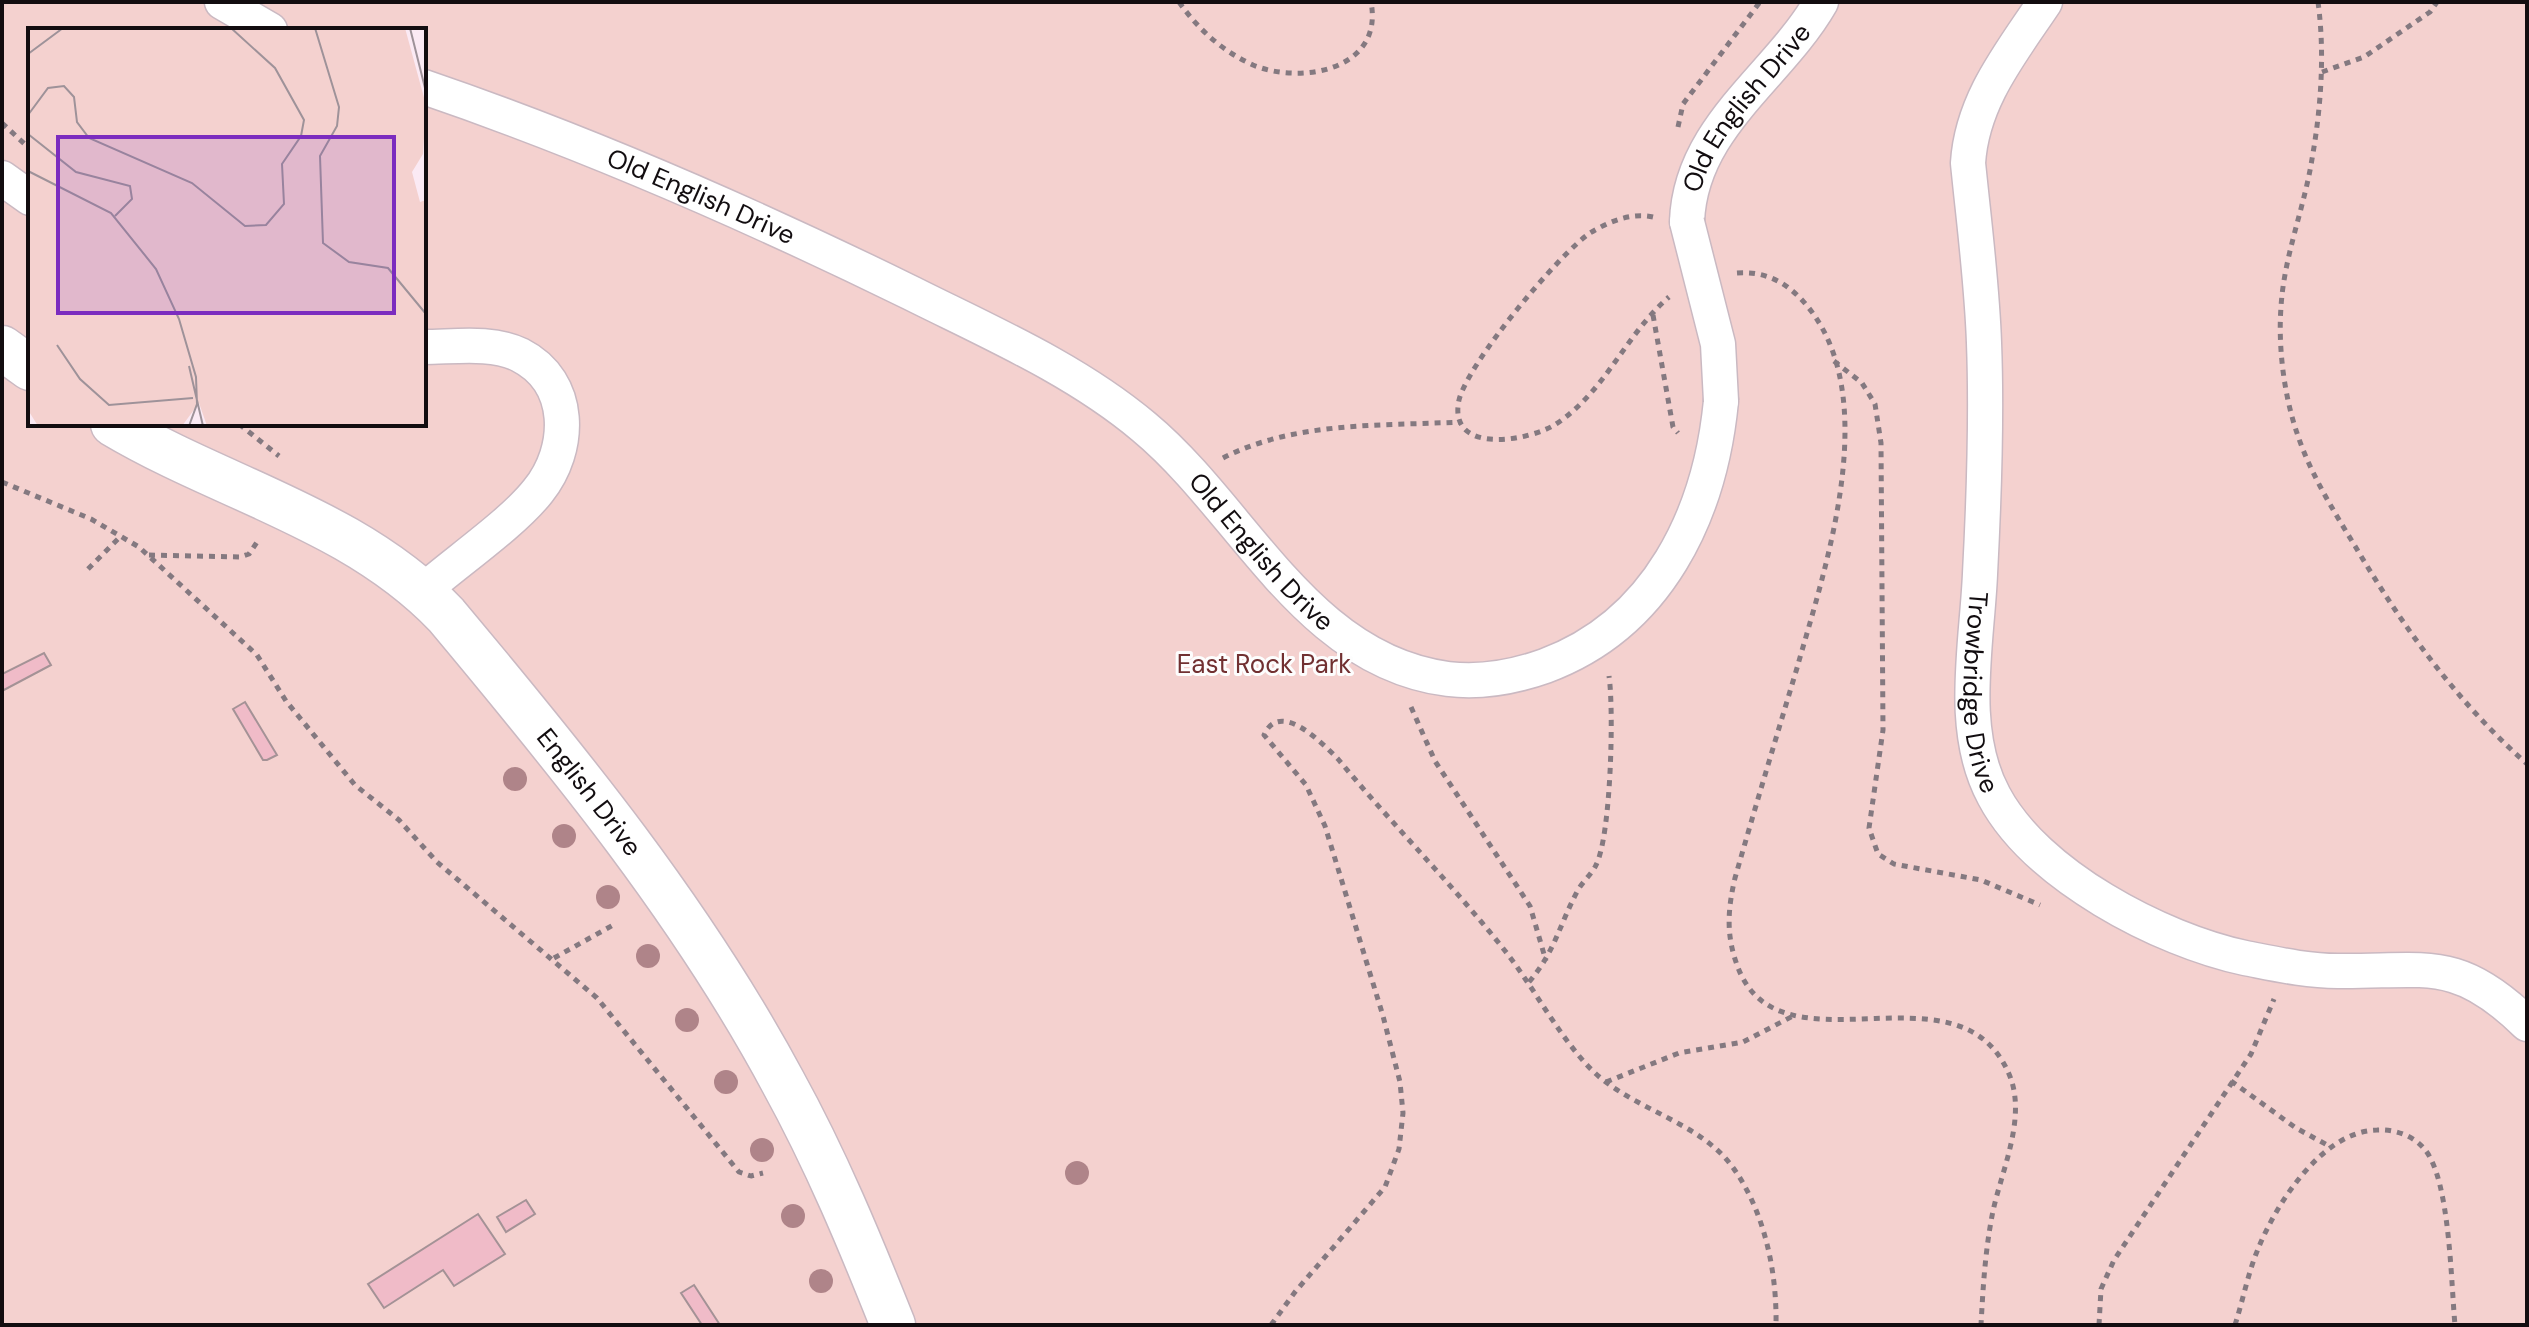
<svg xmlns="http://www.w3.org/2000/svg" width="2529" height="1327" font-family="'DM Sans',sans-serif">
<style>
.green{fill:#f4d1cf;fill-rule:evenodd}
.building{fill:#f0bbc8;stroke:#a49296;stroke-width:2}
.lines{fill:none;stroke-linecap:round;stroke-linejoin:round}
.pedestrian-casing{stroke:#cab9c2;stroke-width:37}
.minor-casing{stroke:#cab9c2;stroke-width:47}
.path{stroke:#847980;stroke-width:5;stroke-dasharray:6 6;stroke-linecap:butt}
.pedestrian{stroke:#fff;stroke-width:34}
.minor{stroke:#fff;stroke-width:44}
.pedestrian-bridge-casing{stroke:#cab9c2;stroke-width:37;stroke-linecap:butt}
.pedestrian-bridge{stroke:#fff;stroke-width:34}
.tree{fill:#af8489}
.labels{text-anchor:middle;stroke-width:6;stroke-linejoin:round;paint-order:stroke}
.street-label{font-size:26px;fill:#120d10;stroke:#fdfdfd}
.park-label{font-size:26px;fill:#713031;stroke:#fdfdfd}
.inset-road{fill:none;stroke:#9e9299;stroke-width:2}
.view{fill:#7b2cbf;fill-opacity:0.15;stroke:#7b2cbf;stroke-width:4}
.inset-edge{fill:none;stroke:#120d10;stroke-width:4}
</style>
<rect width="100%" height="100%" fill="#fbeaf4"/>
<path class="green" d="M2,2H2527V1325H2ZM30,30H424V424H30Z"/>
<g class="building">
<polygon points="44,653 51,665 2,691 2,674"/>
<polygon points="245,702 277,755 267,760 263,760 233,709"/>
<polygon points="526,1200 535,1214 506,1232 497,1217"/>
<polygon points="478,1214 505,1254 454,1286 443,1270 384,1308 368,1284"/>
<polygon points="694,1285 720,1325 702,1325 681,1293"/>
</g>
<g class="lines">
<defs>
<g id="pedestrian">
<polyline points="222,2 270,30"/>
<path id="s1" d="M2045,2C2011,53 1972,100 1968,163C1974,223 1982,283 1984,343C1987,420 1984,498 1980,574C1977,645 1958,730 1994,796C2036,875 2160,940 2245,958C2276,964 2306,971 2338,971C2425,972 2457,955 2527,1024"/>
<path id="s2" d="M424,87C591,144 750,214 909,292C989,332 1075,369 1144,427C1243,509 1306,661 1448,679C1481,683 1514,677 1545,666C1658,624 1710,515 1721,401"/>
<polyline points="2,178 30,198"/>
<path id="s3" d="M1687,222C1690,127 1778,77 1821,2"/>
<path d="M423,591C456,562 513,523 538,491C572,449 573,382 520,355C492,341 454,347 424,347"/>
</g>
<g id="minor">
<polyline points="2,348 30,368"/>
<path id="s4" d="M113,424C224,490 354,519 446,615C569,762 692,912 783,1082C826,1160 860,1242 893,1325"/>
</g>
</defs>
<use href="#pedestrian" class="pedestrian-casing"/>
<use href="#minor" class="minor-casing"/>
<g class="path">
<path d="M1179,2C1198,29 1222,51 1253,65C1301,85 1384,70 1371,2"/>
<path d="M2318,2C2325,53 2321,108 2312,159C2304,209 2284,256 2281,307C2278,347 2284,395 2297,433C2310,473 2333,510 2355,546C2403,627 2456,701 2527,764"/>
<polyline points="2322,72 2364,57 2430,12 2437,2"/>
<polyline points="2,123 30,149"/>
<polyline points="1678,127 1683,104 1760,2"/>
<path d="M1653,217C1631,212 1608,222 1590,233C1558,255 1468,363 1459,400C1447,456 1530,441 1556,424C1606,391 1625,335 1669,297"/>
<path d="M1737,273C1764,271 1784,281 1802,300C1886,391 1826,565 1797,668C1776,738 1755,808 1735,878C1728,908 1726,933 1736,962C1775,1083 1958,955 2009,1074C2028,1118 2000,1173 1992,1216C1985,1253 1983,1288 1981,1325"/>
<polyline points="1653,315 1673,427 1678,433"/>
<polyline points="1834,361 1862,383 1875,404 1881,443 1883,730 1869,828 1878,854 1894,864 1981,880 2040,905"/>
<polyline points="239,424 279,456"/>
<path d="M1223,458C1295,421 1383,426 1461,422"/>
<polyline points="2,482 91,519 139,547 257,655 286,701 355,785 399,820 437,862 597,998 739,1172 751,1176 763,1173"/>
<polyline points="149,555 240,557 249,554 259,539"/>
<polyline points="88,569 122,535"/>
<polyline points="1411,707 1435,761 1530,906 1546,961"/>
<polyline points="554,958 615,924"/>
<path d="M1529,982C1556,950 1559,925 1578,890C1583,881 1592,874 1596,865C1611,836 1614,710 1609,676"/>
<polyline points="2231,1081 2296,1128 2329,1146"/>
<polyline points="1606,1082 1679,1053 1743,1042 1793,1016"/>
<path d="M1271,1325L1295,1292L1385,1187L1399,1149L1403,1113L1400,1082L1383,1016L1325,826L1306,785L1264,735C1280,699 1322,743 1338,759C1391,823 1450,882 1502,947C1532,984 1554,1029 1587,1065C1628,1110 1699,1119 1734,1169C1765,1213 1777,1273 1776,1325"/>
<polyline points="2099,1325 2101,1289 2114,1260 2251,1054 2274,999"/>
<path d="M2235,1325C2243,1300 2248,1273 2258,1249C2277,1202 2323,1131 2377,1130C2395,1129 2415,1136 2426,1151C2450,1183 2451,1283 2455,1325"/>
</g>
<use href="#pedestrian" class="pedestrian"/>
<use href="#minor" class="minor"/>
<defs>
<polyline id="pedestrian-bridge" points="1687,222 1718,344 1721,401"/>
</defs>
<use href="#pedestrian-bridge" class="pedestrian-bridge-casing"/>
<use href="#pedestrian-bridge" class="pedestrian-bridge"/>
</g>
<g class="tree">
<circle cx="515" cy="779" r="12"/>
<circle cx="564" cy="836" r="12"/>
<circle cx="608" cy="897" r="12"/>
<circle cx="648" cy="956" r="12"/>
<circle cx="687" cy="1020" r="12"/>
<circle cx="726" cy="1082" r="12"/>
<circle cx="762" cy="1150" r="12"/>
<circle cx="1077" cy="1173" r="12"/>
<circle cx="793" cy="1216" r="12"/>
<circle cx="821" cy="1281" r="12"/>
</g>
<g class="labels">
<g class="street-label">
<text dy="9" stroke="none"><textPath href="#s3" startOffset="132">Old English Drive</textPath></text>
<text dy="9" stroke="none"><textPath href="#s2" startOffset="298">Old English Drive</textPath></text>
<text dy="9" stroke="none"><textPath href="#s2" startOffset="970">Old English Drive</textPath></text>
<text dy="9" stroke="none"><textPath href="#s1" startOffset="712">Trowbridge Drive</textPath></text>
<text dy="9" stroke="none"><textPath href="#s4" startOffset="614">English Drive</textPath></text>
</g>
<g class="park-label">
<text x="1264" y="673">East Rock Park</text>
</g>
</g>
<g transform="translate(28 28)">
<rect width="398" height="398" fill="#fbeaf4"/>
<path d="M0,0H377L398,77L395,126L384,144L392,174L398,172V398H179L171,375L154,398H10L0,382Z" fill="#f4d1cf"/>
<path class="inset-road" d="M287,0L311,79L309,98L292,128L295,215L321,234L360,240L398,286M382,0L398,64M0,26L35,0M0,87L20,60L36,58L46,69L49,94L61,110L164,155L217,198L238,197L256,176L254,136L273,108L276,92L247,40L203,0M0,106L48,144L102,158L104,171L87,188M0,143L83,185L128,241L151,291L168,349L169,376L161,398M29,317L52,351L81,377L165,370M161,338L175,398"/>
<path class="view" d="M30,109H366V285H30Z"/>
<rect width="398" height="398" class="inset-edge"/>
</g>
<rect width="2529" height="1327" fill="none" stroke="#120d10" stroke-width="8"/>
</svg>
